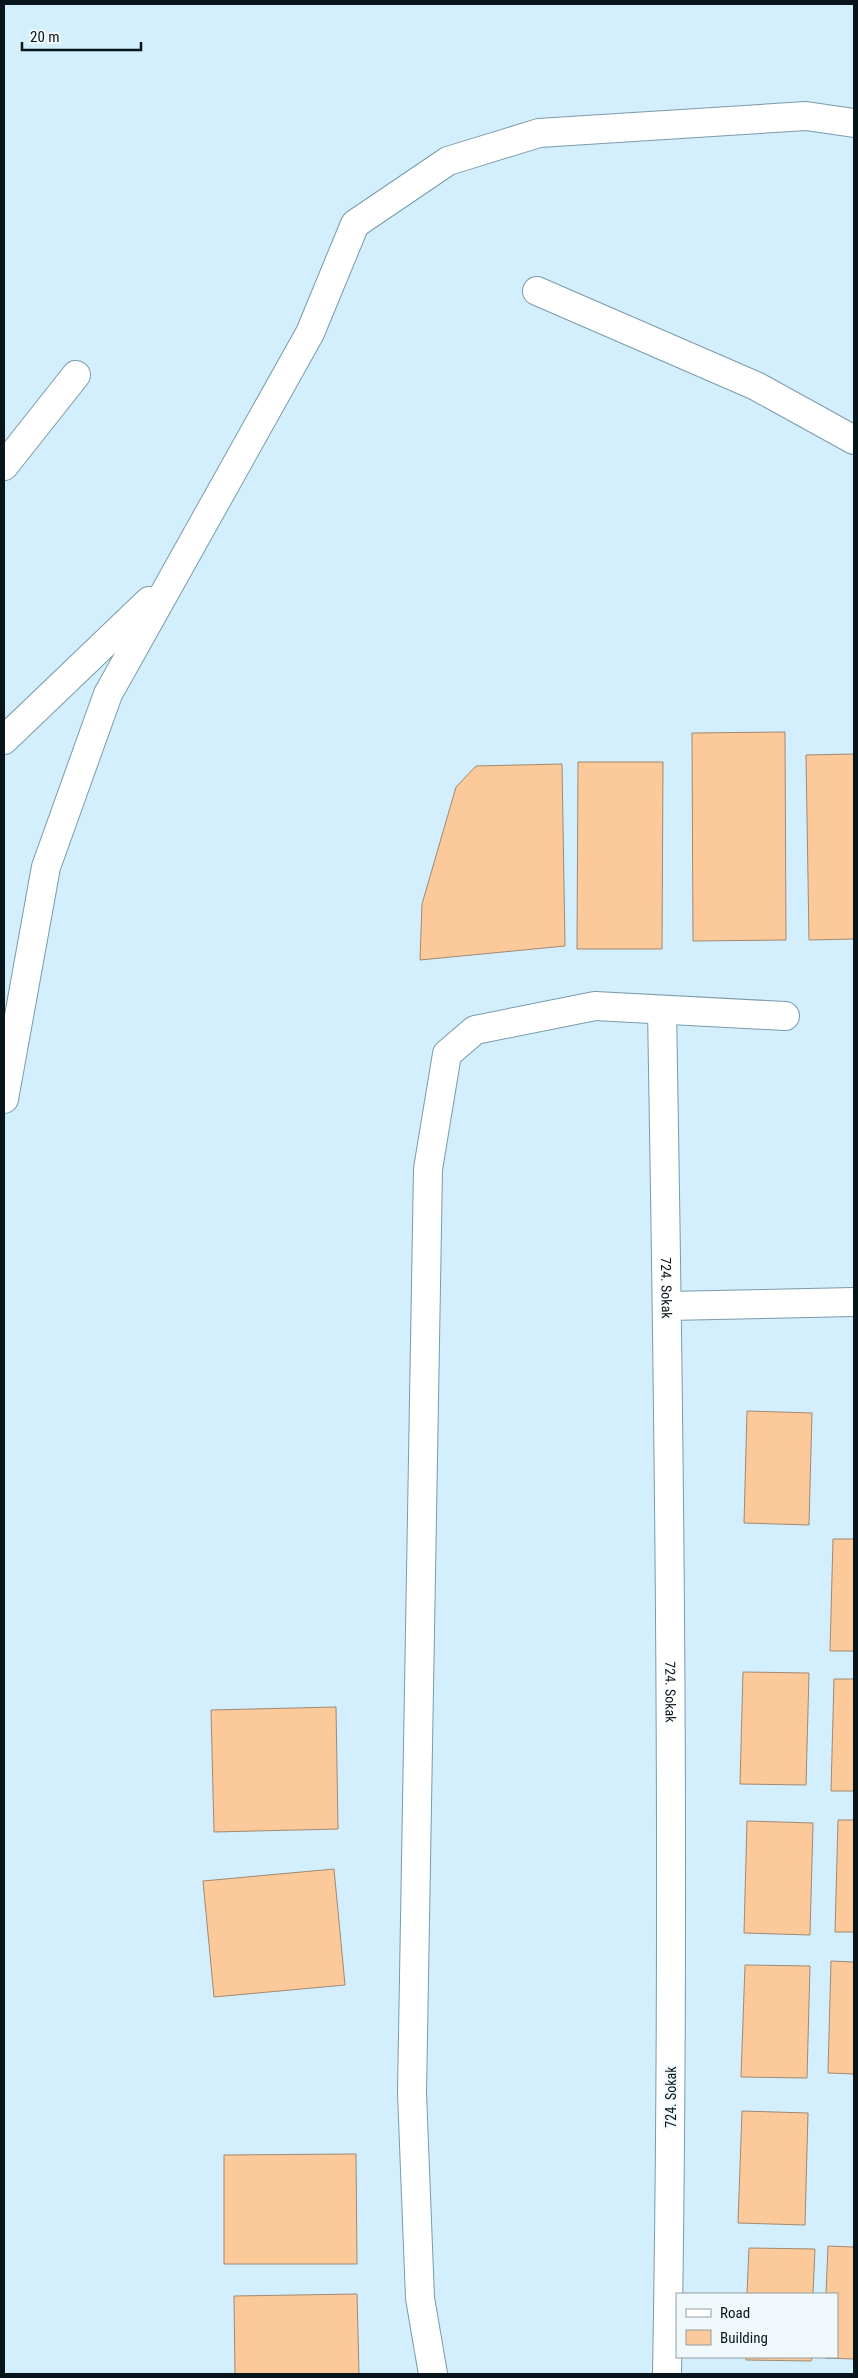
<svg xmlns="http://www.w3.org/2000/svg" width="858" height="2378" font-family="'Roboto Condensed',sans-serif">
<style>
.building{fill:#fbc99a;stroke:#a18973}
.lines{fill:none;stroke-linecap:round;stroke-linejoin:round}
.minor-casing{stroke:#7a9baa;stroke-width:30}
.minor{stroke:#fff;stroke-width:28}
.labels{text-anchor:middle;stroke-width:4;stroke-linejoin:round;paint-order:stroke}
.street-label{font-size:14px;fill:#071419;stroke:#f1f8fb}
</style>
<rect width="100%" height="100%" fill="#d3eefc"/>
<g class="building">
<polygon points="785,732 786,940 693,941 692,733"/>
<polygon points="854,754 854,939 809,940 806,755"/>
<polygon points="578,762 663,762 662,949 577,949"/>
<polygon points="562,764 565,946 420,960 422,904 456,787 476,766"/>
<polygon points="747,1411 812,1413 809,1525 744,1523"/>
<polygon points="833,1539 854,1539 854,1651 830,1651"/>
<polygon points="743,1672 809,1673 806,1785 740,1784"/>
<polygon points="834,1679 854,1679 854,1791 831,1791"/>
<polygon points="336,1707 338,1829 214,1832 211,1710"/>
<polygon points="838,1820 854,1820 854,1932 835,1932"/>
<polygon points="747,1821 813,1823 810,1935 744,1933"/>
<polygon points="334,1869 345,1985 214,1997 203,1881"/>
<polygon points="831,1961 854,1962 854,2074 828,2073"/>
<polygon points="745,1965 810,1966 807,2078 741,2077"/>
<polygon points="742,2111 808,2113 805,2225 738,2223"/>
<polygon points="356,2154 357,2264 224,2264 224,2155"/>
<polygon points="828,2246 854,2247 854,2359 825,2358 837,2357 837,2294 826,2294"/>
<polygon points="749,2248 815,2249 813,2294 747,2294"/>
<polygon points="357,2294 359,2374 235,2374 234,2296"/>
<polygon points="746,2357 812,2357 811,2361 746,2360"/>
</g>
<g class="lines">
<defs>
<g id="minor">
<polyline points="537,291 756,386 854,440"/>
<polyline points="4,466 76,375"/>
<polyline points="4,740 149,601"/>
<path id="s1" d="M662,1010C670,1464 675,1920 667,2374"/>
<polyline points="4,1099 46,867 108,694 310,333 355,224 448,161 539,133 806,116 854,123"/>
<polyline points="667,1306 854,1302"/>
<polyline points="433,2374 420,2298 412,2093 428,1169 447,1054 475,1030 595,1006 785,1016"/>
</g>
</defs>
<use href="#minor" class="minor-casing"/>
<use href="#minor" class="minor"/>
</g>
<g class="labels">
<g class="street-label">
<text dy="5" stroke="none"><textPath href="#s1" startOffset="278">724. Sokak</textPath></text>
<text dy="5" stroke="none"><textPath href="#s1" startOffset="682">724. Sokak</textPath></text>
<text transform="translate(671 2097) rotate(-90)" y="5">724. Sokak</text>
</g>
</g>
<rect width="858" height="2378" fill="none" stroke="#071419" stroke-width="10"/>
<rect x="676" y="2293" width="162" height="65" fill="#f1f8fb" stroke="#939da1"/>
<rect x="686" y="2309" width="25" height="8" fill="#ffffff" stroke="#939da1"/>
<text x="720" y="2318" font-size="15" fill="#071419">Road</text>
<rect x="686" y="2330" width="25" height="15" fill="#fbc99a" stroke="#939da1"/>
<text x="720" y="2343" font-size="15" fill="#071419">Building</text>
<path d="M22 42v8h119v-8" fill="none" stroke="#071419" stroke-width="2.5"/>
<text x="30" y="42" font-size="15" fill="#071419" stroke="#f1f8fb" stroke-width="4" paint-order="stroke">20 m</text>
</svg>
